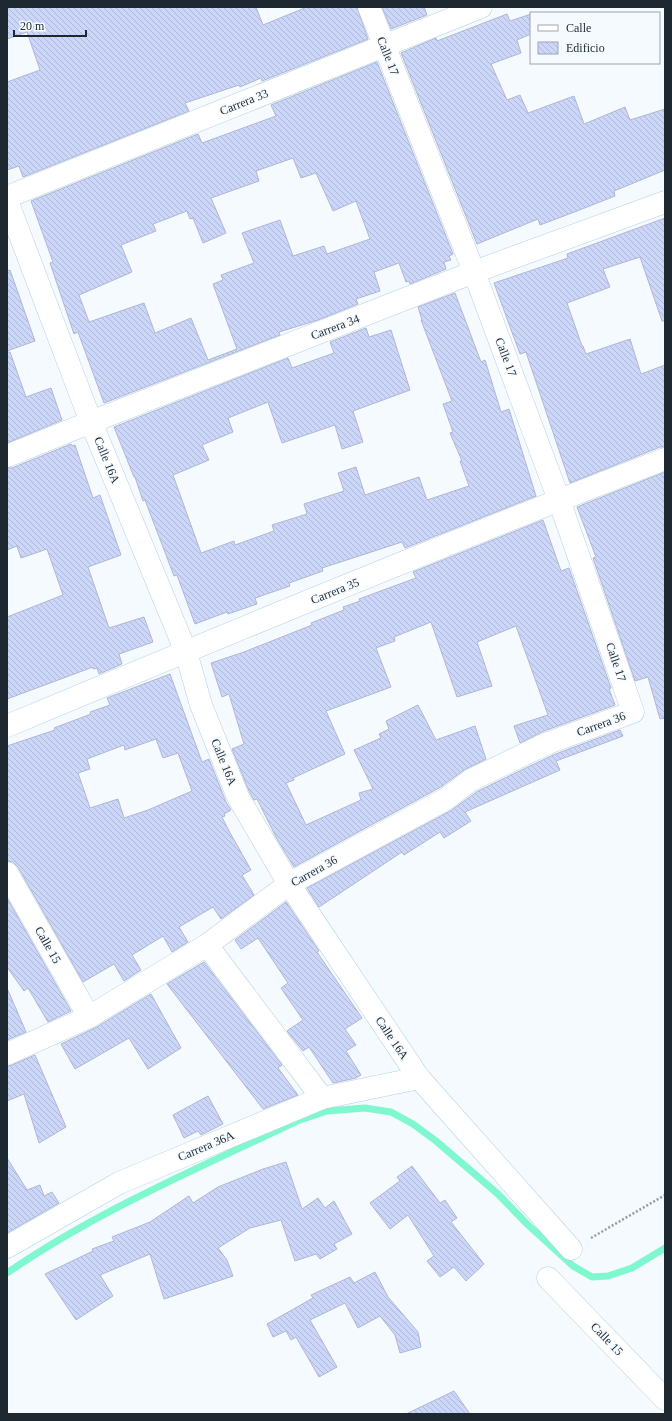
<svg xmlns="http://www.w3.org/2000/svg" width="672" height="1421" font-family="Georgia,serif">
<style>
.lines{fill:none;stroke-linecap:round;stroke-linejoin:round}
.stream{stroke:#80f8cf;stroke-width:7}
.building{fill:url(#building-back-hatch);stroke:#afb7d4;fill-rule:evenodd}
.minor-casing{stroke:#b4d1e6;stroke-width:23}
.path{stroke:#969ea4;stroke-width:2.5;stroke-dasharray:2 2;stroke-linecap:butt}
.minor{stroke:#fff;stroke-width:22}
.labels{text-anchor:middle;stroke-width:3;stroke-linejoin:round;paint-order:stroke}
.street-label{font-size:12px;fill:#1d2830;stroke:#f4fafe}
</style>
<defs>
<pattern id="building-back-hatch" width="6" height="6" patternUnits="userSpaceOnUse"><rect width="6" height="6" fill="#ccd6f9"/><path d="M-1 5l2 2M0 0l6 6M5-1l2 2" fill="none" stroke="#afb8d6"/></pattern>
</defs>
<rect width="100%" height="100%" fill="#f4fafe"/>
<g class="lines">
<path class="stream" d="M7,1273C97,1211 199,1168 297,1121L327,1111L365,1108L391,1112L413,1124L436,1141L498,1194L527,1224L573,1266L592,1277L608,1276L632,1268L665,1248"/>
</g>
<g class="building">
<polygon points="7,7 256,7 263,25 307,7 357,7 368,39 262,81 261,78 240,87 239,85 185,103 189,111 23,177 19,166 7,170 7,82 40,70 27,32 7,39"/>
<polygon points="382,7 424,7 427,15 391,29"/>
<polygon points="507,14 510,21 531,14 531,34 517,40 521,53 491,64 507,100 520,95 528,113 574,96 584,124 625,107 630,120 665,109 665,170 614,191 615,196 577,211 540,225 538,219 477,244 401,53 436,38 437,41"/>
<path d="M377,62L453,254L449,256L451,260L444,262L446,269L410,284L409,281L406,282L399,263L374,272L380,291L356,299L358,304L318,320L279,332L280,335L104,403L78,332L74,334L50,263L53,262L31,201L198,134L202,143L276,116L271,105ZM293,158L301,178L316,173L333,211L356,201L370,239L327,254L324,246L293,256L280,220L242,233L254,263L221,275L223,280L213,284L237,349L208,360L191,318L155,333L144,303L89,322L79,295L132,272L121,245L156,231L153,224L187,211L190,219L193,218L203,243L226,233L211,198L259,181L256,171Z"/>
<polygon points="665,218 665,321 662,321 640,257 603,269 610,287 567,303 582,346 583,346 586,354 630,339 641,374 665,365 665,447 660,447 570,483 526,352 520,354 494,283 568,258 567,254"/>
<polygon points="10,270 35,341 7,351 7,271"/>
<polygon points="455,293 481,362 485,360 501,412 509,409 536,496 405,548 402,542 322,568 323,571 289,583 290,586 255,598 257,604 228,614 227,612 195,624 177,575 174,576 145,500 143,501 135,477 134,477 114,427 288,358 292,368 334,353 330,342 366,328 369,337 391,330 410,390 353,411 363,442 342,449 335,425 282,443 268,402 228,418 233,432 202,445 209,460 173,475 201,553 234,541 235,545 274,531 272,525 307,514 304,504 344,491 338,473 356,467 365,495 419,477 427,500 469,486 460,461 462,461 450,433 453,432 443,404 452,401 421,320 422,320 418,307"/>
<polygon points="7,352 10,352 26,397 51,388 62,420 7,443"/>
<polygon points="71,444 72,446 75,445 93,498 100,495 121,555 88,567 109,628 144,617 153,642 119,654 122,664 99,674 97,668 93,669 93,667 7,699 7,617 63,595 47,549 21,558 17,546 7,550 7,468 12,468"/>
<polygon points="665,472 665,718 660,719 648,677 635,681 593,558 596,557 577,507"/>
<polygon points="543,520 561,571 569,568 611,688 609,689 615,705 544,731 520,743 514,726 548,715 516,626 477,642 492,686 457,697 431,622 394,637 395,641 376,648 391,687 326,711 345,754 293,778 294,780 286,783 306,825 361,800 359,793 373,789 354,750 381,738 379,734 389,729 386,721 418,705 436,740 475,726 486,759 464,770 439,788 294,867 277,839 257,799 254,800 249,791 232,749 244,744 229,694 222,697 211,663 244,652 312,625 311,623 344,610 343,607 360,601 359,599 416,578 413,572"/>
<path d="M170,674L202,762L209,759L226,802L231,810L224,814L225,816L222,817L229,831L251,870L242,875L254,895L221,919L213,907L179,927L188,942L172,952L163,936L132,955L141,970L124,981L114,964L83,982L18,867L13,862L7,861V746L55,730L54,728L91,714L90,712L110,705L107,698ZM156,739L163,758L178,753L192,791L148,810L124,818L118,799L90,808L78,773L90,769L87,759L124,745L125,750Z"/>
<polygon points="620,730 623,736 556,761 560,770 465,812 471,821 444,838 440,832 404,855 402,852 319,907 307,888 452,810 478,791 553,755"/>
<polygon points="7,898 71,1011 48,1022 28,988 24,991 7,967"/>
<polygon points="286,902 319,951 317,952 362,1018 345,1029 356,1045 346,1051 361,1075 356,1078 333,1083 309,1047 303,1051 287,1031 303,1020 281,988 288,983 258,938 241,949 235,940"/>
<polygon points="204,962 282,1065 278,1068 298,1095 263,1109 167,984"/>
<polygon points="7,988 26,1032 7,1040"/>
<polygon points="151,994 181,1048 148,1069 129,1038 75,1069 61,1044 95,1028"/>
<polygon points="35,1055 66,1127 39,1143 24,1094 7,1101 7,1066 12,1065"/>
<polygon points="208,1096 223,1124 201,1135 198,1131 184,1138 173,1115"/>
<polygon points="7,1158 27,1190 40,1185 44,1196 52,1192 59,1203 7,1233"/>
<polygon points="286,1162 302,1209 318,1198 325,1208 334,1201 352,1234 334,1244 337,1249 320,1259 316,1254 295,1261 281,1220 250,1228 218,1248 227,1260 233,1276 164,1299 150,1254 100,1275 113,1296 76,1320 45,1274 93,1251 92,1249 114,1241 112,1237 150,1222 189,1196 193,1203 218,1187 263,1169"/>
<polygon points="412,1166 440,1203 445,1200 457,1218 451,1222 484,1264 466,1281 454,1267 440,1277 427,1261 434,1256 408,1215 390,1229 370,1203 400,1181 397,1177"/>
<polygon points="375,1272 388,1297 418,1332 421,1347 400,1353 395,1335 380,1316 358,1328 345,1303 310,1320 337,1367 319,1377 296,1337 291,1340 286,1331 273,1337 267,1324 313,1298 311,1295 350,1277 354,1283"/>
<polygon points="454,1391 470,1414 406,1414"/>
</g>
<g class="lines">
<defs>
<g id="minor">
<polyline points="7,197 481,7"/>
<polyline points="7,201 91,422 186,652 201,705 238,797 289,884 419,1078 571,1249"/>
<polyline points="7,456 91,422 474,272 665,202"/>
<path d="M7,726C225,635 444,544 665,459"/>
<polyline points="7,873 89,1017"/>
<polyline points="207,945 322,1098"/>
<polyline points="7,1054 89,1017 207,945 289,884 446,799 471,780 548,743 633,712 559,500 474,272 369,7"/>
<polyline points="7,1247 119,1183 322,1098 419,1078"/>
<polyline points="548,1278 665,1399"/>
</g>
</defs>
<use href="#minor" class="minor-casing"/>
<polyline class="path" points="591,1238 665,1195"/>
<use href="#minor" class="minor"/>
</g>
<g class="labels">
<g class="street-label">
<text transform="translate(388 56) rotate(68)" y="4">Calle 17</text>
<text transform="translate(244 102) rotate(-22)" y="4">Carrera 33</text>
<text transform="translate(335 327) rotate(-21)" y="4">Carrera 34</text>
<text transform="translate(506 357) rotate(69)" y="4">Calle 17</text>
<text transform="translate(107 460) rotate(68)" y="4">Calle 16A</text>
<text transform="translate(335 591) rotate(-22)" y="4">Carrera 35</text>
<text transform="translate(616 662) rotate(71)" y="4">Calle 17</text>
<text transform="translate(601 724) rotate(-20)" y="4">Carrera 36</text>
<text transform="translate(224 762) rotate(68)" y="4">Calle 16A</text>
<text transform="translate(314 871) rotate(-29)" y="4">Carrera 36</text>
<text transform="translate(48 945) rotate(60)" y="4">Calle 15</text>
<text transform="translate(392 1038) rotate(56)" y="4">Calle 16A</text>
<text transform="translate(206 1146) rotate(-23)" y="4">Carrera 36A</text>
<text transform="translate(607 1339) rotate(46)" y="4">Calle 15</text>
</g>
</g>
<rect width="672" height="1421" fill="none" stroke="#1d2830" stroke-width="16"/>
<rect x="530" y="12" width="130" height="52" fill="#f4fafe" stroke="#9ea6ac"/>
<rect x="538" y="25" width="20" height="6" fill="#ffffff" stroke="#9ea6ac"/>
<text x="566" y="32" font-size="12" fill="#1d2830">Calle</text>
<rect x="538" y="42" width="20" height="12" fill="url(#building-back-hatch)" stroke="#9ea6ac"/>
<text x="566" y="52" font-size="12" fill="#1d2830">Edificio</text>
<path d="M14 30v6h72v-6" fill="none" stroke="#1d2830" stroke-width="2"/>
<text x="20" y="30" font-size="12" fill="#1d2830" stroke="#f4fafe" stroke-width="3" paint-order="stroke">20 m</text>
</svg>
